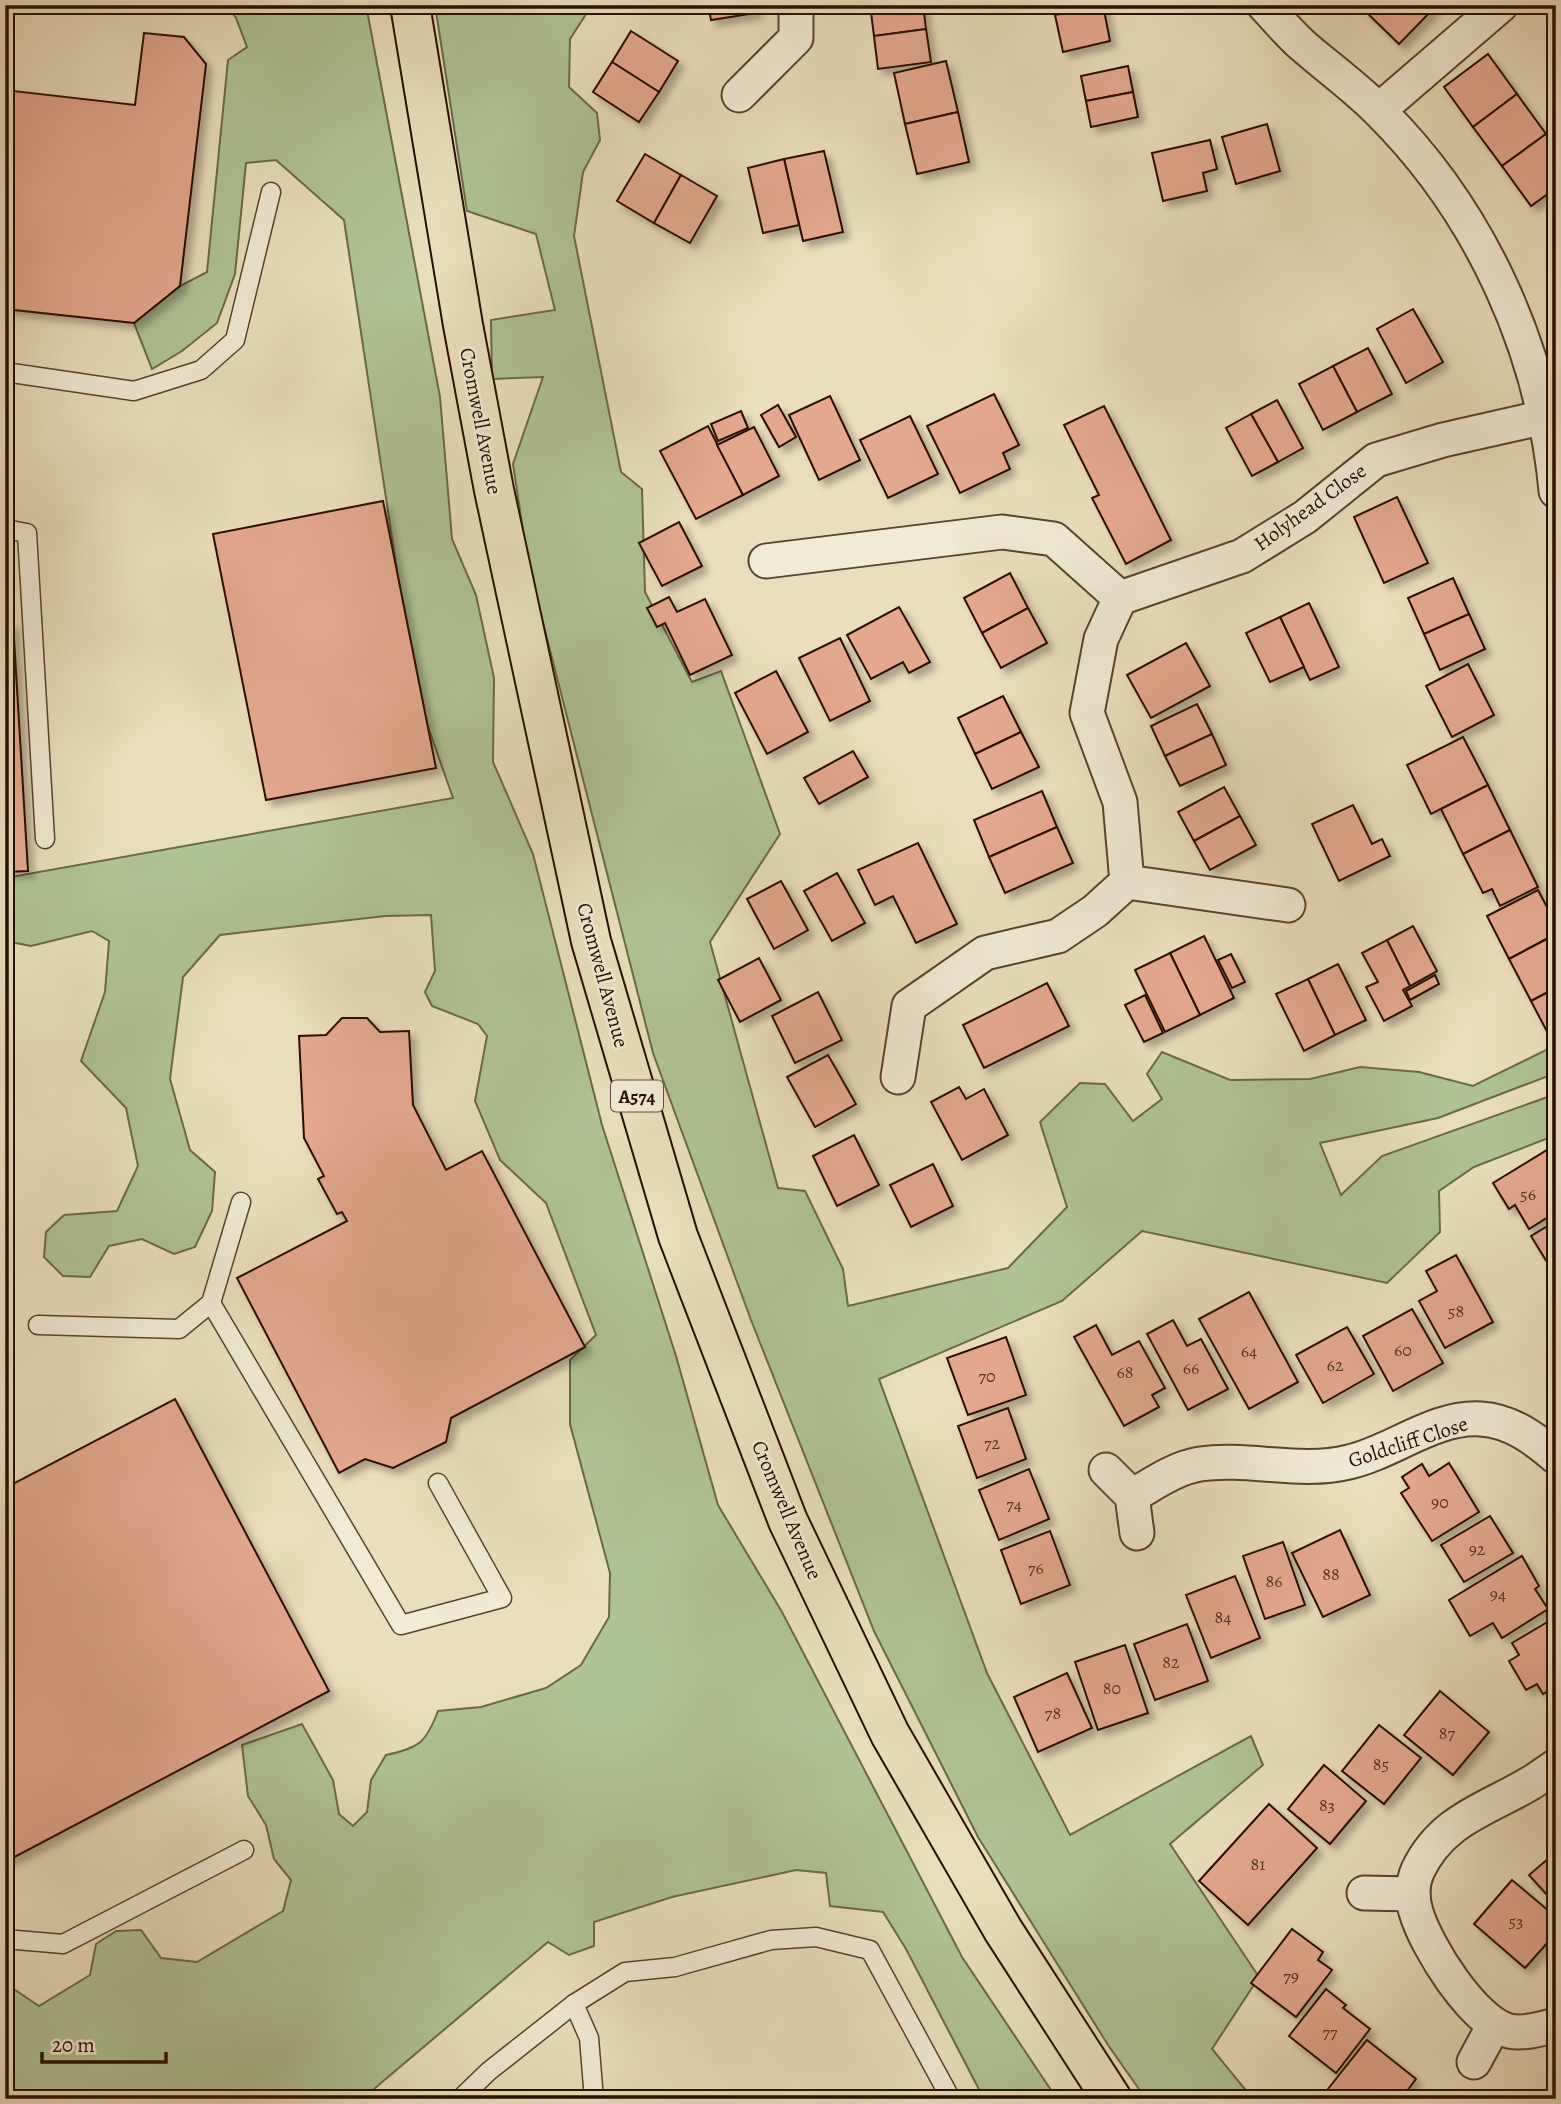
<svg xmlns="http://www.w3.org/2000/svg" width="1561" height="2104" font-family="Alegreya,serif">
<style>
.green{fill:#b0c396;stroke:#6c684b;stroke-width:2}
.building{fill:#e4a88f;stroke:#290d00;stroke-width:2;filter:url(#shadow)}
.lines{fill:none;stroke-linecap:round;stroke-linejoin:round}
.lane-casing{stroke:#59422f;stroke-width:21}
.street-casing{stroke:#59422f;stroke-width:37}
.primary-casing{stroke:#290d00;stroke-width:42}
.lane{stroke:#f1ead4;stroke-width:18}
.street{stroke:#f1ead4;stroke-width:33}
.primary{stroke:#eadfbd;stroke-width:38}
.labels{text-anchor:middle;stroke-width:5;stroke-linejoin:round;paint-order:stroke}
.number-label{font-size:18px;fill:#583424}
.shield{fill:#f1ead4;stroke:#654f40;stroke-width:2}
.shield-label{font-size:19px;font-weight:bold;fill:#290d00}
.street-label{font-size:21px;fill:#290d00;stroke:#f1ead4}
</style>
<defs>
<filter id="shadow"><feDropShadow dx="6" dy="6" stdDeviation="3.5" flood-color="#0004"/></filter>
</defs>
<rect width="100%" height="100%" fill="#eadfbd"/>
<filter id="stains"><feTurbulence type="fractalNoise" baseFrequency=".00286" numOctaves="4"/><feColorMatrix values="0 0 0 0 .2 0 0 0 0 .09 0 0 0 0 .02 0 0 0 .5 -.17"/></filter>
<radialGradient id="worn" r=".72"><stop offset=".6" stop-color="#630" stop-opacity="0"/><stop offset="1" stop-color="#630" stop-opacity=".3"/></radialGradient>
<g class="green">
<path d="M226,5H366L440,397L452,539L476,595L494,678L493,762L533,854L602,1125L676,1356L718,1505L782,1612L962,1957L1057,2099H984L906,1949L883,1912L830,1906L826,1873L796,1870L672,1897L594,1922V1946L569,1955L548,1942L362,2099H5V1989L15,1990L39,2006L90,1975L96,1944L116,1931L141,1930L161,1958L197,1962L283,1911L291,1880L274,1859L266,1825L248,1796L242,1745L302,1724L333,1780L339,1814L353,1826L367,1812L371,1780L386,1755C419,1748 426,1743 438,1711L481,1707L546,1688L581,1665L609,1617L610,1573L570,1424V1360L596,1335L546,1203L500,1160L475,1101L487,1036L478,1024L432,1006L425,992L435,971L431,915L385,916L220,935L183,977L170,1079L190,1150L215,1172L212,1211L195,1247L174,1254L142,1239L109,1246L90,1277L63,1276L44,1257L46,1232L64,1215L117,1211L138,1166L126,1108L81,1061L105,992L109,941L92,931L31,946L5,941V878L453,798L415,690L344,220L276,160L246,163L235,274L217,323L182,351L152,369L134,323L180,286L207,272L228,60L247,47L236,18Z"/>
<polygon points="435,5 592,5 570,39 569,87 597,113 600,140 583,172 574,236 621,472 642,489 645,592 692,682 721,671 780,834 710,942 778,1188 805,1191 843,1269 848,1306 1008,1268 1067,1207 1040,1122 1080,1083 1105,1084 1133,1121 1162,1099 1147,1074 1162,1052 1230,1080 1310,1079 1360,1067 1419,1072 1473,1086 1556,1045 1556,1073 1438,1118 1320,1143 1341,1195 1382,1156 1556,1094 1556,1135 1474,1167 1439,1191 1440,1232 1387,1283 1142,1231 1062,1301 879,1379 987,1673 1070,1835 1251,1736 1263,1765 1170,1844 1259,1977 1212,2049 1253,2099 1146,2099 1108,2045 978,1837 874,1631 751,1320 653,1053 528,564 513,464 543,377 492,379 491,320 555,310 536,234 467,211"/>
</g>
<g class="building">
<polygon points="708,5 755,5 756,13 711,20"/>
<polygon points="870,5 923,5 926,29 874,36"/>
<polygon points="1053,5 1100,5 1055,15"/>
<polygon points="1103,5 1110,41 1063,52 1055,15"/>
<polygon points="1370,5 1437,5 1399,44 1364,10"/>
<polygon points="926,29 931,62 878,69 874,36"/>
<polygon points="631,31 678,61 659,92 612,62"/>
<polygon points="144,33 184,37 206,64 180,286 134,323 5,309 5,90 135,105"/>
<polygon points="1488,54 1517,94 1473,127 1444,87"/>
<polygon points="946,61 958,112 905,124 894,73"/>
<polygon points="612,62 659,92 639,122 593,92"/>
<polygon points="1128,66 1133,92 1086,101 1081,76"/>
<polygon points="1133,92 1138,117 1091,127 1086,101"/>
<polygon points="1517,94 1546,134 1502,166 1473,127"/>
<polygon points="958,112 969,162 917,174 905,124"/>
<polygon points="1267,124 1280,171 1236,184 1222,137"/>
<polygon points="1546,134 1556,147 1556,188 1531,206 1502,166"/>
<polygon points="1210,140 1217,169 1203,173 1207,191 1163,201 1152,153"/>
<polygon points="824,151 843,232 803,241 784,159"/>
<polygon points="645,154 681,175 654,223 617,201"/>
<polygon points="784,159 799,225 763,233 748,168"/>
<polygon points="681,175 717,196 690,243 654,223"/>
<polygon points="1556,224 1556,242 1549,228"/>
<polygon points="1413,309 1443,362 1406,383 1377,329"/>
<polygon points="1368,348 1392,394 1357,412 1333,366"/>
<polygon points="1333,366 1357,412 1323,430 1299,384"/>
<polygon points="994,394 1019,445 1003,453 1010,469 960,493 927,426"/>
<polygon points="830,396 860,460 819,480 789,415"/>
<polygon points="1277,400 1303,448 1278,462 1251,414"/>
<polygon points="778,405 796,437 779,447 761,415"/>
<polygon points="1104,406 1171,540 1126,564 1092,498 1099,495 1064,425"/>
<polygon points="741,411 748,428 718,441 711,424"/>
<polygon points="1251,414 1278,462 1252,476 1226,428"/>
<polygon points="910,416 938,474 888,498 860,440"/>
<polygon points="708,426 743,495 696,519 660,451"/>
<polygon points="754,427 779,476 743,495 717,445"/>
<polygon points="1397,497 1428,563 1384,583 1354,517"/>
<polygon points="383,501 436,768 266,800 213,534"/>
<polygon points="679,522 702,566 662,586 639,543"/>
<polygon points="1010,573 1028,608 982,633 964,598"/>
<polygon points="1453,578 1469,614 1424,634 1408,598"/>
<polygon points="669,597 677,612 705,599 732,655 690,675 665,623 657,627 647,608"/>
<polygon points="1309,603 1339,667 1310,680 1280,617"/>
<polygon points="899,607 930,662 909,673 903,662 871,679 847,635"/>
<polygon points="1028,608 1047,643 1001,668 982,633"/>
<polygon points="1469,614 1485,649 1440,670 1424,634"/>
<polygon points="1280,617 1304,667 1270,682 1246,633"/>
<polygon points="13,622 28,871 5,872 5,623"/>
<polygon points="840,638 870,701 830,721 799,658"/>
<polygon points="1186,643 1210,686 1151,718 1127,675"/>
<polygon points="1468,664 1494,715 1452,737 1426,686"/>
<polygon points="776,671 808,732 767,754 735,693"/>
<polygon points="1003,696 1021,732 975,754 958,718"/>
<polygon points="1197,704 1212,734 1165,756 1151,726"/>
<polygon points="1021,732 1039,767 992,789 975,754"/>
<polygon points="1212,734 1226,765 1180,786 1165,756"/>
<polygon points="1463,737 1488,785 1431,814 1407,765"/>
<polygon points="853,751 868,777 819,804 804,778"/>
<polygon points="1488,785 1510,830 1463,854 1441,809"/>
<polygon points="1224,787 1240,816 1194,841 1178,812"/>
<polygon points="1042,791 1057,827 989,857 974,820"/>
<polygon points="1353,805 1372,844 1382,839 1390,856 1339,881 1312,824"/>
<polygon points="1240,816 1256,845 1210,870 1194,841"/>
<polygon points="1057,827 1073,863 1005,893 989,857"/>
<polygon points="1510,830 1538,887 1500,906 1492,889 1483,893 1463,854"/>
<polygon points="918,843 957,924 916,943 893,896 875,905 858,870"/>
<polygon points="837,873 865,923 832,941 804,891"/>
<polygon points="781,881 808,930 774,949 747,899"/>
<polygon points="1538,890 1556,924 1556,934 1509,959 1487,916"/>
<polygon points="1413,926 1437,971 1410,986 1387,940"/>
<polygon points="1556,934 1556,988 1531,1001 1509,959"/>
<polygon points="1204,936 1234,998 1200,1015 1170,953"/>
<polygon points="1387,940 1410,986 1403,990 1412,1006 1384,1021 1366,987 1378,982 1362,953"/>
<polygon points="1170,953 1200,1015 1165,1032 1135,970"/>
<polygon points="1231,954 1245,982 1232,988 1218,960"/>
<polygon points="759,958 781,1000 740,1022 718,980"/>
<polygon points="1338,964 1366,1020 1335,1035 1308,979"/>
<polygon points="1435,975 1439,984 1410,1000 1406,991"/>
<polygon points="1308,979 1335,1035 1304,1051 1276,994"/>
<polygon points="1047,983 1069,1026 984,1068 963,1025"/>
<polygon points="1556,988 1556,1042 1553,1043 1531,1001"/>
<polygon points="818,992 842,1040 795,1063 772,1016"/>
<polygon points="1145,995 1163,1033 1144,1042 1125,1005"/>
<polygon points="342,1018 367,1018 380,1032 409,1031 413,1105 446,1170 482,1151 585,1347 451,1418 446,1442 393,1468 365,1459 339,1473 237,1278 347,1221 342,1212 337,1214 318,1179 324,1176 304,1138 299,1036 326,1035"/>
<polygon points="828,1055 856,1104 815,1127 787,1077"/>
<polygon points="959,1087 966,1099 984,1089 1008,1135 962,1160 931,1102"/>
<polygon points="854,1135 879,1185 837,1206 813,1156"/>
<polygon points="1547,1150 1556,1165 1556,1212 1529,1229 1515,1205 1509,1209 1493,1183"/>
<polygon points="933,1164 953,1206 911,1227 890,1185"/>
<polygon points="1556,1221 1556,1264 1550,1267 1531,1236"/>
<polygon points="1456,1255 1493,1322 1445,1348 1419,1301 1437,1291 1426,1271"/>
<polygon points="1249,1292 1298,1382 1249,1409 1199,1319"/>
<polygon points="1412,1309 1443,1363 1393,1391 1363,1336"/>
<polygon points="1173,1320 1187,1346 1201,1339 1228,1389 1188,1410 1147,1334"/>
<polygon points="1096,1325 1112,1355 1139,1341 1165,1388 1152,1395 1159,1407 1124,1426 1074,1337"/>
<polygon points="1347,1327 1374,1374 1323,1403 1296,1355"/>
<polygon points="1006,1337 1026,1395 968,1415 947,1358"/>
<polygon points="175,1399 329,1691 5,1862 5,1488"/>
<polygon points="1008,1408 1026,1459 977,1478 958,1426"/>
<polygon points="1449,1463 1479,1512 1432,1541 1401,1493 1409,1488 1402,1477 1422,1464 1429,1476"/>
<polygon points="1029,1469 1049,1519 999,1540 979,1490"/>
<polygon points="1490,1516 1513,1553 1464,1582 1441,1545"/>
<polygon points="1340,1530 1370,1595 1323,1617 1292,1553"/>
<polygon points="1050,1531 1070,1585 1021,1604 1001,1550"/>
<polygon points="1283,1542 1305,1605 1265,1619 1243,1556"/>
<polygon points="1522,1556 1539,1586 1535,1589 1548,1609 1502,1638 1493,1623 1470,1636 1449,1600"/>
<polygon points="1235,1576 1260,1638 1211,1658 1186,1595"/>
<polygon points="1556,1617 1556,1686 1543,1694 1537,1684 1526,1690 1509,1661 1519,1655 1512,1643"/>
<polygon points="1187,1624 1208,1681 1155,1700 1134,1644"/>
<polygon points="1125,1645 1148,1713 1098,1730 1075,1662"/>
<polygon points="1067,1673 1092,1728 1038,1752 1014,1697"/>
<polygon points="1440,1691 1489,1732 1453,1775 1404,1735"/>
<polygon points="1379,1725 1421,1758 1384,1804 1342,1771"/>
<polygon points="1324,1765 1366,1801 1330,1844 1288,1809"/>
<polygon points="1269,1804 1317,1848 1248,1925 1199,1881"/>
<polygon points="1556,1852 1556,1905 1529,1875"/>
<polygon points="1512,1880 1556,1917 1556,1933 1525,1968 1474,1924"/>
<polygon points="1292,1929 1323,1952 1318,1960 1332,1970 1296,2017 1251,1983"/>
<polygon points="1326,1989 1346,2005 1343,2008 1370,2029 1336,2073 1289,2036"/>
<polygon points="1367,2040 1416,2079 1401,2099 1320,2099"/>
</g>
<g class="lines">
<defs>
<g id="lane">
<polyline points="5,372 134,391 201,370 235,340 271,192"/>
<polyline points="5,529 27,533 45,839"/>
<polyline points="211,1303 401,1625 502,1598 438,1483"/>
<polyline points="38,1325 179,1329 211,1303 241,1202"/>
<polyline points="5,1939 63,1944 244,1850"/>
<polyline points="574,2004 589,2038 594,2099"/>
<polyline points="460,2099 489,2071 574,2004 625,1972 675,1967 771,1940 816,1937 870,1950 951,2099"/>
</g>
<g id="street">
<path d="M1264,5C1276,18 1288,32 1301,44C1327,67 1357,88 1381,113C1481,213 1543,350 1556,491"/>
<polyline points="739,95 796,38 796,5"/>
<polyline points="1379,110 1501,5"/>
<polyline points="766,561 1002,532 1054,539 1120,598"/>
<polyline points="1127,882 1288,905"/>
<polyline points="898,1077 909,1006 985,953 1058,936 1095,911 1127,882 1120,802 1087,713 1101,639 1120,598 1242,556 1305,517 1376,460 1443,440 1545,417"/>
<polyline points="1106,1470 1132,1496 1137,1533"/>
<path d="M1132,1496C1153,1484 1175,1468 1200,1464C1249,1457 1300,1474 1349,1462C1393,1452 1434,1416 1481,1419C1511,1421 1534,1438 1556,1457"/>
<path d="M1556,1766C1547,1772 1538,1779 1529,1784C1485,1810 1442,1820 1418,1870C1412,1883 1412,1899 1416,1912C1426,1946 1473,2022 1509,2031C1524,2034 1541,2029 1556,2025"/>
<polyline points="1364,1893 1413,1894"/>
<polyline points="1474,2062 1494,2025"/>
</g>
<polyline id="primary" points="410,5 463,325 494,490 591,941 678,1236 788,1521 890,1734 1003,1930 1112,2099"/>
</defs>
<use href="#lane" class="lane-casing"/>
<use href="#street" class="street-casing"/>
<use href="#primary" class="primary-casing"/>
<use href="#lane" class="lane"/>
<use href="#street" class="street"/>
<use href="#primary" class="primary"/>
</g>
<g class="labels">
<g class="number-label">
<text x="1528" y="1200">56</text>
<text x="1456" y="1317">58</text>
<text x="1403" y="1356">60</text>
<text x="1249" y="1357">64</text>
<text x="1335" y="1371">62</text>
<text x="1191" y="1374">66</text>
<text x="1125" y="1378">68</text>
<text x="987" y="1382">70</text>
<text x="992" y="1449">72</text>
<text x="1440" y="1508">90</text>
<text x="1014" y="1510">74</text>
<text x="1477" y="1555">92</text>
<text x="1036" y="1574">76</text>
<text x="1331" y="1580">88</text>
<text x="1274" y="1587">86</text>
<text x="1498" y="1600">94</text>
<text x="1223" y="1623">84</text>
<text x="1171" y="1668">82</text>
<text x="1112" y="1694">80</text>
<text x="1053" y="1719">78</text>
<text x="1447" y="1739">87</text>
<text x="1381" y="1770">85</text>
<text x="1327" y="1811">83</text>
<text x="1258" y="1870">81</text>
<text x="1516" y="1927">53</text>
<text x="1291" y="1982">79</text>
<text x="1330" y="2038">77</text>
</g>
<rect class="shield" x="611" y="1080.5" width="52" height="31" rx="5"/>
<g class="shield-label">
<text x="637" y="1103">A574</text>
</g>
<g class="street-label">
<text transform="translate(481 421) rotate(79)" y="7">Cromwell Avenue</text>
<text transform="translate(1310 507) rotate(-36)" y="7">Holyhead Close</text>
<text transform="translate(603 975) rotate(75)" y="7">Cromwell Avenue</text>
<text transform="translate(1408 1442) rotate(-18)" y="7">Goldcliff Close</text>
<text transform="translate(787 1510) rotate(67)" y="7">Cromwell Avenue</text>
</g>
</g>
<rect width="1561" height="2104" fill="none" stroke="#eadfbd" stroke-width="28"/>
<rect x="7" y="7" width="1547" height="2090" fill="none" stroke="#290d00" stroke-width="3.5"/>
<rect x="14" y="14" width="1533" height="2076" fill="none" stroke="#290d00" stroke-width="2"/>
<path d="M42 2052v10h124v-10" fill="none" stroke="#290d00" stroke-width="3.5"/>
<text x="52" y="2052" font-size="21" fill="#290d00" stroke="#f1ead4" stroke-width="5" paint-order="stroke">20 m</text>
<rect width="100%" height="100%" filter="url(#stains)"/>
<rect width="100%" height="100%" fill="url(#worn)"/>
</svg>
